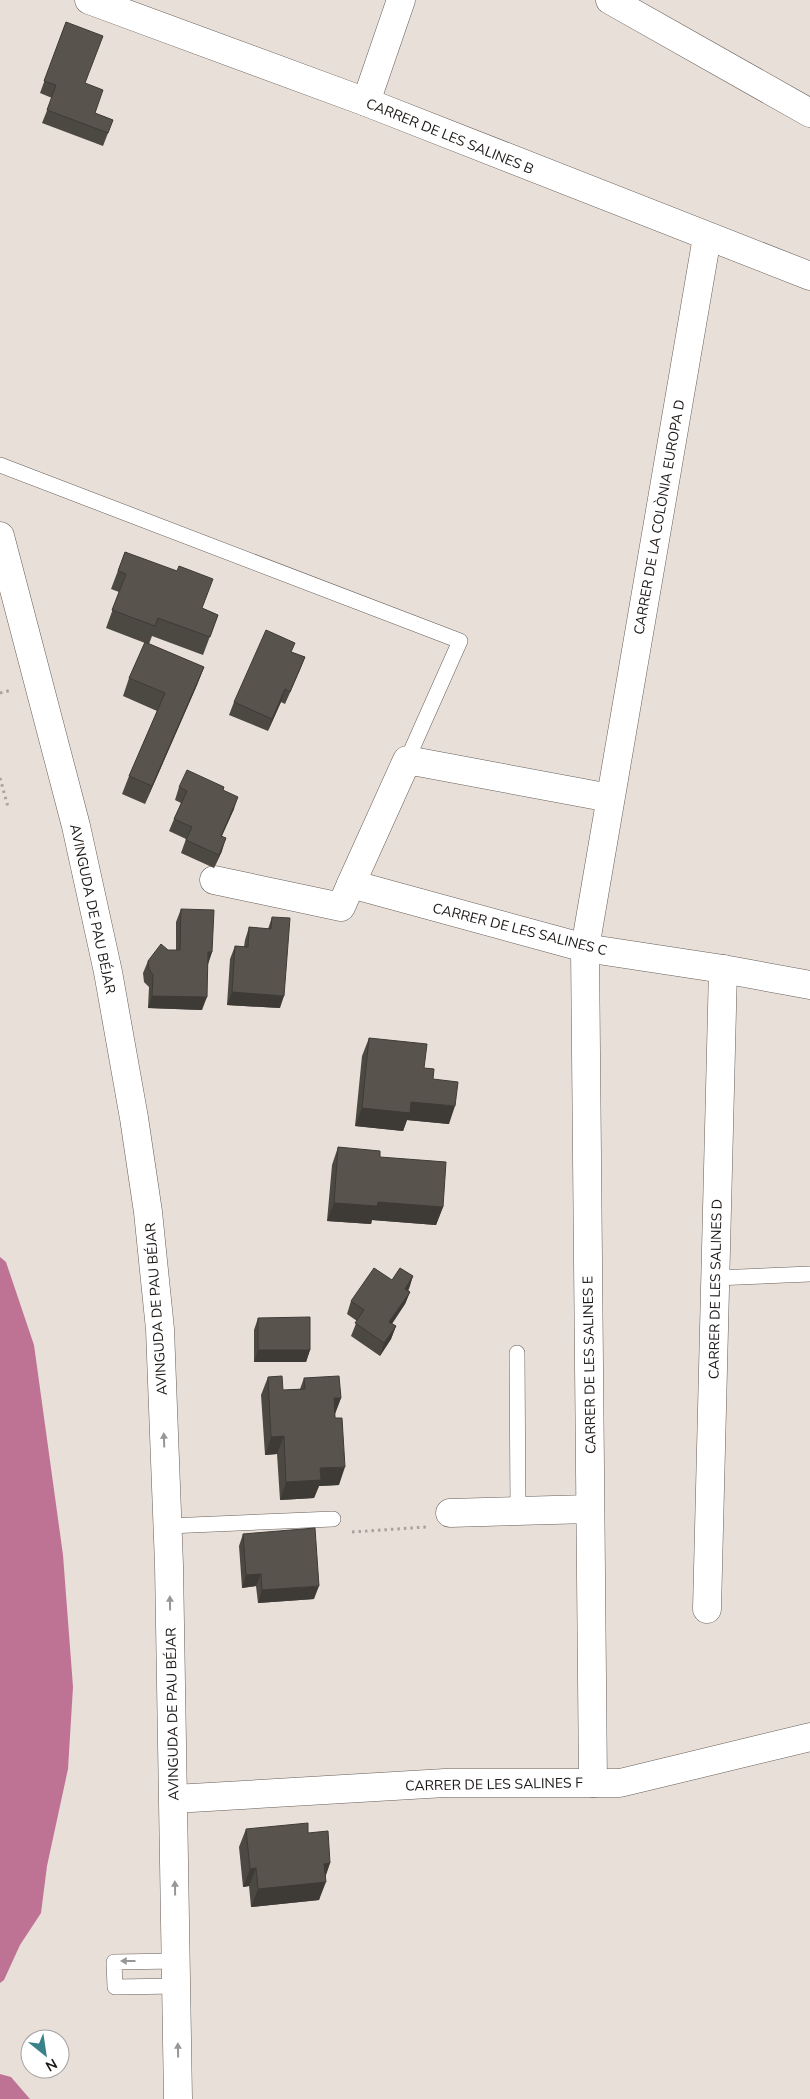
<svg xmlns="http://www.w3.org/2000/svg" width="810" height="2099" font-family="'Nunito Sans',sans-serif">
<style>
.water{fill:#be7395}
.lines{fill:none;stroke-linecap:round;stroke-linejoin:round}
.service-casing{stroke:#665e59;stroke-width:16}
.minor-casing{stroke:#665e59;stroke-width:29}
.tertiary-casing{stroke:#665e59;stroke-width:29}
.path{stroke:#a9a19c;stroke-width:3;stroke-dasharray:2.5 4;stroke-linecap:butt}
.service{stroke:#fff;stroke-width:15}
.minor{stroke:#fff;stroke-width:28}
.tertiary{stroke:#fff;stroke-width:28}
.wall{fill:#4c4842}
.shaded-wall{fill:#3e3b36}
.building{fill:#58544d;stroke:#3e3b36}
.oneway{fill:#989796}
.labels{text-anchor:middle;stroke-width:5;stroke-linejoin:round;paint-order:stroke}
.street-label{font-size:14px;fill:#1b1715;stroke:#fff}
</style>
<rect width="100%" height="100%" fill="#e9dfd9"/>
<g class="water">
<polygon points="0,1257 6,1262 34,1345 63,1555 73,1687 68,1769 47,1866 41,1913 20,1945 4,1980 0,1983"/>
<polygon points="0,2074 11,2077 30,2099 0,2099"/>
</g>
<g class="lines">
<defs>
<g id="service">
<polyline points="0,465 460,641 407,760"/>
<polyline points="715,1278 810,1274"/>
<polyline points="517,1353 518,1511"/>
<polyline points="168,1526 333,1519"/>
<polyline points="177,1961 114,1962 115,1987 177,1986"/>
</g>
<g id="minor">
<polyline points="89,0 366,102 810,276"/>
<polyline points="610,0 810,113"/>
<polyline points="366,102 401,0"/>
<polyline points="214,880 341,907 351,884 585,948 723,969 810,985"/>
<polyline points="351,884 407,760 610,798"/>
<polyline points="450,1513 590,1509"/>
<polyline points="707,1609 723,969"/>
<polyline points="593,1783 585,948 707,237"/>
<polyline points="174,1799 445,1783 620,1783 810,1737"/>
</g>
<polyline id="tertiary" points="0,536 76,826 108,972 134,1118 148,1212 160,1329 169,1565 178,2099"/>
</defs>
<use href="#service" class="service-casing"/>
<use href="#minor" class="minor-casing"/>
<use href="#tertiary" class="tertiary-casing"/>
<g class="path">
<polyline points="0,693 12,690"/>
<polyline points="0,778 8,807"/>
<polyline points="352,1532 426,1527"/>
</g>
<use href="#service" class="service"/>
<use href="#minor" class="minor"/>
<use href="#tertiary" class="tertiary"/>
</g>
<g class="wall">
<polygon points="66,22 85,83 95,113 113,120 103,146 42,123 52,98 40,93"/>
<polygon points="125,552 202,608 218,615 203,655 152,636 149,644 204,667 197,685 145,804 122,794 129,776 157,711 123,696 129,678 145,643 106,628 119,592 111,589"/>
<polygon points="292,652 305,657 300,670 285,704 281,702 268,731 229,715 234,702"/>
<polygon points="179,787 223,790 234,809 222,836 222,851 214,868 181,853 186,839 169,831 174,819 181,803 175,800"/>
<polygon points="181,909 212,952 208,964 202,1010 148,1008 149,987 144,982 143,973 148,961 168,950 176,950 176,922"/>
<polygon points="272,917 280,1008 227,1005 230,959 235,946 244,947 245,940 249,927 268,929"/>
<polygon points="369,1038 424,1068 433,1079 449,1124 407,1120 403,1131 355,1126 362,1056"/>
<polygon points="338,1147 380,1157 443,1207 436,1225 372,1220 371,1224 327,1221 332,1165"/>
<polygon points="413,1276 408,1290 410,1292 405,1304 392,1324 396,1326 391,1339 380,1356 351,1336 357,1321 347,1314 351,1301"/>
<polygon points="258,1318 310,1350 306,1362 254,1362 254,1330"/>
<polygon points="268,1377 283,1390 300,1389 304,1378 341,1398 335,1414 339,1485 319,1486 314,1498 280,1500 277,1454 265,1455 261,1395"/>
<polygon points="243,1534 314,1599 258,1603 256,1586 242,1588 239,1546"/>
<polygon points="246,1829 308,1833 330,1863 325,1877 319,1900 251,1907 249,1886 243,1887 239,1847"/>
</g>
<g class="shaded-wall">
<polygon points="204,667 197,685 145,804 152,786"/>
<polygon points="285,689 281,702 268,731 272,719"/>
<polygon points="238,797 234,809 216,848 221,836"/>
<polygon points="226,838 222,851 214,868 219,855"/>
<polygon points="208,952 212,952 208,964"/>
<polygon points="232,992 284,996 280,1008 227,1005"/>
<polygon points="152,996 207,997 202,1010 148,1008"/>
<polygon points="411,1102 455,1106 449,1124 407,1120 403,1131 355,1126 362,1108"/>
<polygon points="378,1202 443,1207 436,1225 372,1220 371,1224 327,1221 334,1203"/>
<polygon points="413,1276 409,1289 400,1301 405,1289"/>
<polygon points="410,1292 405,1304 384,1335 389,1322"/>
<polygon points="396,1326 391,1339 380,1356 384,1343"/>
<polygon points="258,1350 310,1350 306,1362 254,1362"/>
<polygon points="334,1398 341,1398 334,1416"/>
<polygon points="284,1436 277,1454 265,1455 271,1437"/>
<polygon points="345,1467 339,1485 319,1486 314,1498 280,1500 286,1482 320,1468"/>
<polygon points="261,1574 256,1586 242,1588 246,1575"/>
<polygon points="319,1586 314,1599 258,1603 262,1590"/>
<polygon points="330,1863 324,1881 324,1864"/>
<polygon points="256,1868 249,1886 243,1887 250,1869"/>
<polygon points="326,1882 319,1900 251,1907 258,1889"/>
</g>
<g class="building">
<polygon points="66,22 103,36 85,83 103,90 95,113 113,120 108,133 47,110 56,85 44,81"/>
<polygon points="125,552 177,571 179,566 213,579 202,608 218,615 210,637 158,618 155,626 112,610 126,574 118,571"/>
<polygon points="266,630 295,643 291,652 305,657 290,692 285,689 272,719 234,702"/>
<polygon points="145,642 204,667 152,786 129,776 165,693 129,678"/>
<polygon points="187,770 224,787 223,790 238,797 221,836 226,838 219,855 186,840 192,827 174,819 187,791 179,787"/>
<polygon points="181,909 214,910 212,952 208,952 207,997 152,996 153,975 149,969 148,961 161,944 168,950 180,950"/>
<polygon points="272,917 290,918 284,996 232,992 235,946 248,947 249,927 271,929"/>
<polygon points="369,1038 427,1044 424,1068 434,1069 433,1079 458,1082 455,1106 411,1102 410,1113 362,1108"/>
<polygon points="338,1147 380,1151 380,1157 446,1162 443,1207 378,1202 377,1206 334,1203"/>
<polygon points="374,1268 392,1280 400,1268 413,1276 405,1289 410,1292 389,1322 396,1326 384,1343 355,1323 364,1310 351,1301"/>
<polygon points="310,1317 310,1350 258,1350 258,1318"/>
<polygon points="282,1376 283,1390 305,1389 304,1378 339,1376 341,1398 334,1398 335,1418 342,1418 345,1467 320,1468 321,1480 286,1482 284,1436 271,1437 268,1377"/>
<polygon points="315,1528 319,1586 262,1590 261,1574 246,1575 243,1534"/>
<polygon points="308,1823 308,1833 328,1831 330,1863 324,1864 326,1882 258,1889 256,1868 250,1869 246,1829"/>
</g>
<defs><path id="oneway-solid" d="M-6-.8H1V-3.2L6.5 0L1 3.2V.8H-6Z" transform="scale(1.25)"/></defs>
<g class="oneway">
<use href="#oneway-solid" transform="translate(164 1440) rotate(-92)"/>
<use href="#oneway-solid" transform="translate(170 1603) rotate(-91)"/>
<use href="#oneway-solid" transform="translate(175 1888) rotate(-91)"/>
<use href="#oneway-solid" transform="translate(128 1961) rotate(180)"/>
<use href="#oneway-solid" transform="translate(178 2050) rotate(-91)"/>
</g>
<g class="labels">
<g class="street-label">
<text transform="translate(450 136) rotate(22)" y="5">CARRER DE LES SALINES B</text>
<text transform="translate(659 517) rotate(-80)" y="5">CARRER DE LA COLÒNIA EUROPA D</text>
<text transform="translate(93 909) rotate(78)" y="5">AVINGUDA DE PAU BÉJAR</text>
<text transform="translate(520 929) rotate(14)" y="5">CARRER DE LES SALINES C</text>
<text transform="translate(715 1289) rotate(-89)" y="5">CARRER DE LES SALINES D</text>
<text transform="translate(156 1309) rotate(-94)" y="5">AVINGUDA DE PAU BÉJAR</text>
<text transform="translate(589 1365) rotate(-91)" y="5">CARRER DE LES SALINES E</text>
<text transform="translate(172 1714) rotate(-91)" y="5">AVINGUDA DE PAU BÉJAR</text>
<text transform="translate(494 1784) rotate(-1)" y="5">CARRER DE LES SALINES F</text>
</g>
</g>
<g transform="translate(45 2054) rotate(150)"><circle r="24" fill="#ffffff" stroke="#a4a2a1"/>
<path d="M0-4L9 19L0 12L-9 19Z" fill="#3a8289"/>
<text y="-8" font-size="14" font-weight="bold" text-anchor="middle" fill="#1b1715">N</text>
</g>
</svg>
